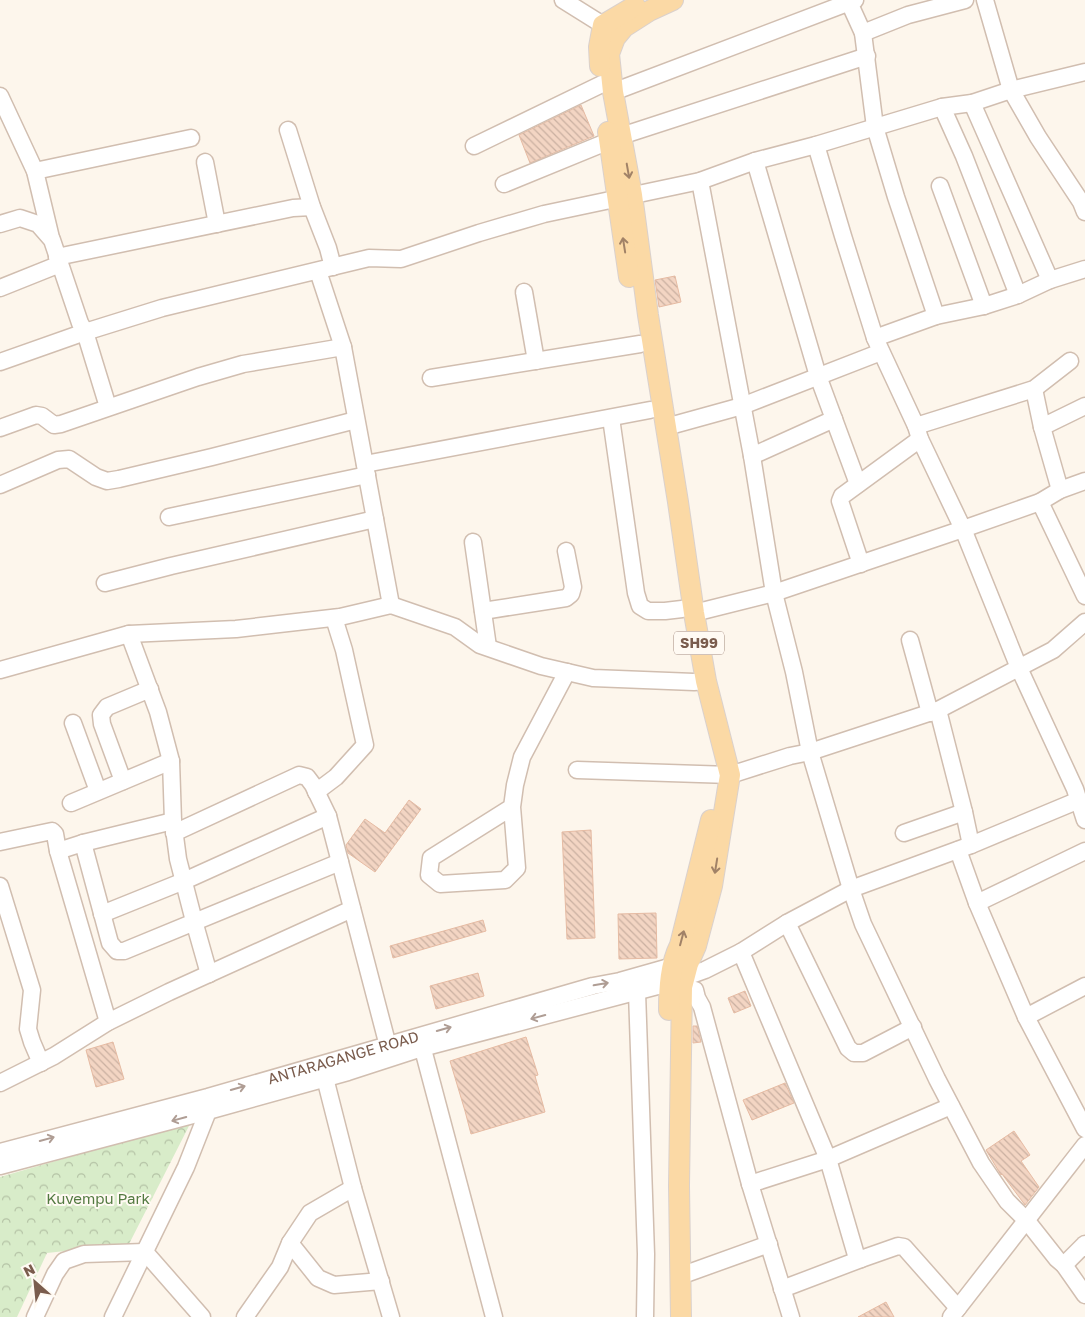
<svg xmlns="http://www.w3.org/2000/svg" width="1085" height="1317" font-family="'Golos Text',sans-serif">
<style>
.park{fill:url(#park-crowns)}
.building{fill:url(#building-back-hatch);stroke:#e6bba3}
.lines{fill:none;stroke-linecap:round;stroke-linejoin:round}
.minor-casing{stroke:#d1beb0;stroke-width:19}
.major-casing{stroke:#dad1cd;stroke-width:22}
.minor{stroke:#fff;stroke-width:16}
.major{stroke:#fbd9a5;stroke-width:20}
.oneway{stroke:#a18267}
.oneway2{stroke:#af9d94}
.labels{text-anchor:middle;stroke-width:4;stroke-linejoin:round;paint-order:stroke}
.shield{fill:#fffaf3;stroke:#a28b7f;stroke-width:1}
.shield-label{font-size:14px;font-weight:bold;fill:#7a5c4d}
.street-label{font-size:15px;fill:#7a5c4d;stroke:#fffaf3}
.park-label{font-size:15px;fill:#537a41;stroke:#fffaf3}
</style>
<defs>
<pattern id="park-crowns" width="20" height="18" patternUnits="userSpaceOnUse" patternTransform="scale(1.25)"><rect width="20" height="18" fill="#d8ecc9"/><path d="M2 6a3 3 0 1 1 6 0M12 15a3 3 0 1 1 6 0" fill="none" stroke="#b4c2a5"/></pattern>
<pattern id="building-back-hatch" width="6" height="6" patternUnits="userSpaceOnUse" patternTransform="scale(1.25)"><rect width="6" height="6" fill="#f3d5c3"/><path d="M-1 5l2 2M0 0l6 6M5-1l2 2" fill="none" stroke="#cab0a1"/></pattern>
</defs>
<rect width="100%" height="100%" fill="#fdf6ec"/>
<polygon class="park" points="191,1122 129,1244 47,1253 17,1317 0,1317 0,1177"/>
<g class="building">
<polygon points="581,105 594,136 530,163 519,135"/>
<polygon points="675,276 681,302 659,307 655,280"/>
<polygon points="409,800 421,809 375,872 348,853 346,845 365,819 385,833"/>
<polygon points="591,830 595,938 567,939 562,832"/>
<polygon points="656,913 657,958 619,959 618,914"/>
<polygon points="483,920 486,931 393,958 390,946"/>
<polygon points="478,973 484,996 436,1009 430,986"/>
<polygon points="745,991 751,1006 734,1013 728,998"/>
<polygon points="693,1026 697,1026 701,1042 693,1043"/>
<polygon points="526,1037 538,1075 535,1076 545,1112 471,1134 465,1111 450,1061"/>
<polygon points="113,1042 124,1079 96,1087 86,1050"/>
<polygon points="785,1083 794,1103 752,1120 743,1100"/>
<polygon points="1014,1131 1030,1155 1021,1161 1039,1187 1025,1205 1002,1174 1001,1175 986,1150"/>
<polygon points="886,1302 894,1317 858,1317"/>
</g>
<g class="lines">
<defs>
<g id="minor">
<polyline points="563,0 603,25"/>
<polyline points="848,0 863,33 875,127 896,197 936,316"/>
<polyline points="985,0 1011,90 1038,137 1081,202 1085,212"/>
<polyline points="863,33 908,15 965,0"/>
<polyline points="613,92 855,0"/>
<polyline points="0,96 35,171 51,238"/>
<polyline points="972,103 1050,280"/>
<polyline points="942,107 964,156 1018,295"/>
<polyline points="288,130 312,207 328,248 333,267"/>
<polyline points="621,136 867,56"/>
<polyline points="816,145 843,236 875,338 916,426 920,439 963,529 1019,668 1075,789 1085,820"/>
<polyline points="474,146 602,84"/>
<polyline points="755,161 818,376 858,484"/>
<polyline points="205,162 217,224"/>
<polyline points="35,171 191,138"/>
<polyline points="700,181 752,456 774,593 794,672 810,752 851,889 863,924 937,1079 981,1163 1007,1201 1027,1221 1057,1259 1064,1265 1085,1295"/>
<polyline points="504,184 609,141"/>
<polyline points="940,186 984,306"/>
<polyline points="0,224 20,218 38,224 52,240 80,323 85,332 108,407"/>
<polyline points="57,257 293,208 312,207"/>
<polyline points="318,271 343,347 391,605"/>
<polyline points="0,288 60,264"/>
<polyline points="524,292 536,361"/>
<polyline points="875,338 936,316 984,306 1018,295 1050,280 1085,269"/>
<polyline points="0,362 85,332 162,308 369,258 401,259 479,233 544,214 700,181 755,161 816,145 942,107 972,103 1011,90 1085,72"/>
<polyline points="431,378 640,344"/>
<polyline points="1034,389 1042,427 1060,490"/>
<polyline points="611,418 636,593 640,606 648,611 665,611 682,609"/>
<polyline points="916,426 1034,389 1070,361"/>
<polyline points="666,427 742,406 881,352"/>
<polyline points="1042,427 1085,406"/>
<polyline points="0,428 36,415 42,416 54,425 61,424 198,377 243,364 343,347"/>
<polyline points="752,456 834,419"/>
<polyline points="365,464 650,410"/>
<polyline points="0,485 58,460 69,459 96,477 107,481 119,479 212,457 356,420"/>
<polyline points="1040,502 1085,596"/>
<polyline points="169,517 367,475"/>
<polyline points="473,542 488,647"/>
<polyline points="861,564 840,501 842,496 920,439"/>
<polyline points="105,583 171,566 375,519"/>
<polyline points="483,611 566,598 571,594 573,587 566,551"/>
<polyline points="694,613 774,593 963,529 1040,502 1060,490 1085,481"/>
<polyline points="129,634 158,712 171,761 173,821 178,859 194,921 209,974"/>
<polyline points="910,640 930,713"/>
<polyline points="0,670 129,634 236,629 340,617 391,605 455,627 480,645 541,666 593,678 694,682 706,681"/>
<polyline points="938,710 964,812 971,845"/>
<polyline points="73,723 98,791"/>
<polyline points="577,770 730,775 790,756 810,752 938,710 1053,650 1085,622"/>
<polyline points="123,781 102,724 101,715 107,707 150,689"/>
<polyline points="316,792 336,777 365,745 344,650 334,618"/>
<polyline points="71,803 171,761"/>
<polyline points="512,807 431,858 429,875 440,884 505,880 517,868 512,807 515,785 522,757 567,672"/>
<polyline points="174,833 299,775 307,777 313,785 328,816 388,1046"/>
<polyline points="904,833 964,812"/>
<polyline points="0,842 52,831 55,834 58,851 108,1022"/>
<polyline points="83,843 110,943 117,951 124,951 340,862"/>
<polyline points="958,850 977,903 1026,1017 1085,1129"/>
<polyline points="58,851 83,843 173,821"/>
<polyline points="0,886 32,990 28,1029 32,1042 41,1063"/>
<polyline points="977,903 1085,851"/>
<polyline points="102,914 184,881 328,816"/>
<polyline points="787,923 848,1048 854,1053 863,1053 913,1027"/>
<polyline points="741,952 828,1159 856,1255 861,1259 898,1246 904,1247 958,1308"/>
<polyline points="682,987 695,990 697,998 702,1007 750,1184 791,1317"/>
<polyline points="637,992 646,1254 645,1317"/>
<polyline points="1026,1017 1085,986"/>
<polyline points="420,1038 494,1317"/>
<polyline points="325,1078 353,1188 391,1317"/>
<polyline points="0,1083 54,1056 108,1022 169,992 352,909"/>
<path id="s1" d="M0,1152L208,1097L593,986L620,981L673,966L684,964"/>
<polyline points="0,1166 208,1111 348,1072 422,1048 669,983 705,970 741,952 787,923 851,889 971,845 1079,800"/>
<polyline points="750,1184 828,1159 951,1106"/>
<polyline points="290,1243 318,1278 334,1285 381,1281"/>
<polyline points="1064,1265 1085,1244"/>
<polyline points="680,1276 769,1244"/>
<polyline points="782,1289 861,1259"/>
<polyline points="35,1317 55,1274 64,1261 84,1254 145,1252 202,1317"/>
<polyline points="113,1317 186,1167 208,1111 208,1104"/>
<polyline points="245,1317 280,1267 290,1243 310,1213 353,1188"/>
<polyline points="951,1317 1085,1145"/>
</g>
<g id="major">
<polyline points="673,0 649,11 624,27 615,38 609,54 613,92 632,195 648,315 678,502 694,613 706,681 730,775 712,886 696,946 688,964 682,987 679,1186 681,1317"/>
<polyline points="600,66 599,47 603,25 635,6"/>
<polyline points="608,132 629,277"/>
<path d="M669,1010C669,988 670,965 680,945L711,820"/>
</g>
</defs>
<use href="#minor" class="minor-casing"/>
<use href="#major" class="major-casing"/>
<use href="#minor" class="minor"/>
<use href="#major" class="major"/>
</g>
<defs><path id="oneway-shaft" d="M-6 0H5M1.5-3L5.5 0L1.5 3" fill="none" stroke-width="1.6" stroke-linecap="round" stroke-linejoin="round" transform="scale(1.25)"/></defs>
<g class="oneway">
<use href="#oneway-shaft" transform="translate(628 171) rotate(80)"/>
<use href="#oneway-shaft" transform="translate(624 245) rotate(-99)"/>
<use href="#oneway-shaft" transform="translate(716 866) rotate(99)"/>
<use href="#oneway-shaft" transform="translate(682 938) rotate(-75)"/>
</g>
<g class="oneway2">
<use href="#oneway-shaft" transform="translate(601 984) rotate(-10)"/>
<use href="#oneway-shaft" transform="translate(538 1017) rotate(165)"/>
<use href="#oneway-shaft" transform="translate(444 1029) rotate(-16)"/>
<use href="#oneway-shaft" transform="translate(238 1088) rotate(-16)"/>
<use href="#oneway-shaft" transform="translate(179 1119) rotate(165)"/>
<use href="#oneway-shaft" transform="translate(47 1139) rotate(-15)"/>
</g>
<g class="labels">
<rect class="shield" x="674" y="631.5" width="50" height="23" rx="4"/>
<g class="shield-label">
<text x="699" y="648">SH99</text>
</g>
<g class="street-label">
<text dy="5" stroke="none"><textPath href="#s1" startOffset="356">ANTARAGANGE ROAD</textPath></text>
</g>
<g class="park-label">
<text x="98" y="1204">Kuvempu Park</text>
</g>
</g>
<g transform="translate(35 1282) rotate(333)" stroke="#fffaf3" stroke-width="4" paint-order="stroke">
<path d="M0-4L9 19L0 12L-9 19Z" fill="#7a5c4d"/>
<text y="-8" font-size="14" font-weight="bold" text-anchor="middle" fill="#7a5c4d">N</text>
</g>
</svg>
